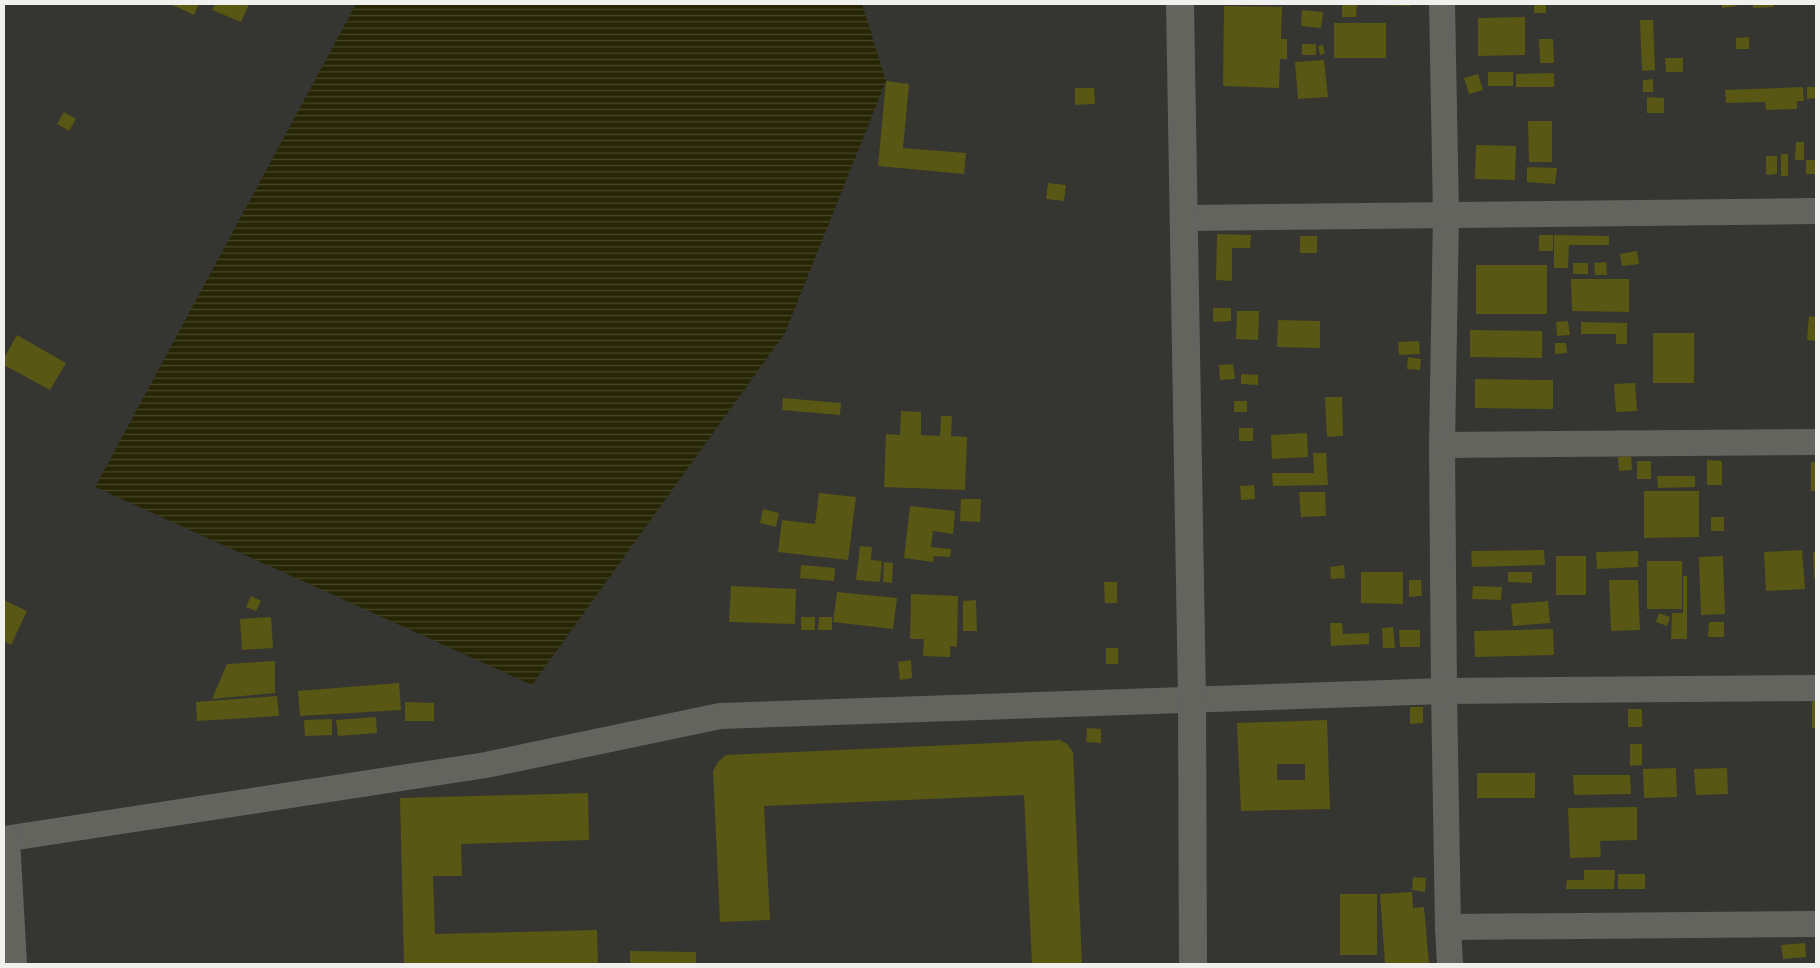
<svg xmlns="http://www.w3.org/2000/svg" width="1820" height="968" font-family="'Work Sans',sans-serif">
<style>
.water{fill:url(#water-rules)}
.building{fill:#585713;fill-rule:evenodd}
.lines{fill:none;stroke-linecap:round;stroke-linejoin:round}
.minor{stroke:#64645f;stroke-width:26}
.tertiary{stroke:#64645f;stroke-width:28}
</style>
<defs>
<pattern id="water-rules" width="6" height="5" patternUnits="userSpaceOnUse" patternTransform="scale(1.25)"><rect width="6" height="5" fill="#272604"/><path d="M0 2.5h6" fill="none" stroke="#474629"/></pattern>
</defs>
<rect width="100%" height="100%" fill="#353531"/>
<polygon class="water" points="356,4 862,4 886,81 785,333 532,685 95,487"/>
<g class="building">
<polygon points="170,4 199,4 194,15"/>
<polygon points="215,4 249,4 241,22 212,10"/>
<polygon points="1342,4 1357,4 1356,17 1342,17"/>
<polygon points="1374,4 1410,4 1410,6 1374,5"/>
<rect x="1534" y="4" width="12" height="9"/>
<polygon points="1722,4 1737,4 1737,6 1722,8"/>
<polygon points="1753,4 1774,4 1774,7 1753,8"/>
<polygon points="1224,6 1282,7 1281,39 1287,39 1287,59 1280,59 1279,88 1223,86"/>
<polygon points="1302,10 1323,12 1321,28 1301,26"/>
<polygon points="1525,17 1525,55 1478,56 1478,18"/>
<polygon points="1640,20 1653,20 1655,70 1642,71"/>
<rect x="1334" y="23" width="52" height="35"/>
<polygon points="1749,37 1749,49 1736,49 1736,38"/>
<polygon points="1539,39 1553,39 1554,63 1540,63"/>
<rect x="1302" y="44" width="14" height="11"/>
<polygon points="1323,45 1325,54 1320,55 1318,46"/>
<polygon points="1665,58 1683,58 1683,72 1666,72"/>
<polygon points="1324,60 1328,97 1298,99 1295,62"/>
<rect x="1488" y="72" width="25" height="14"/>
<polygon points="1554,73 1554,87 1516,87 1516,74"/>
<polygon points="1478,74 1483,90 1469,94 1464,78"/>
<polygon points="1653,79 1653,92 1643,92 1643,80"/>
<polygon points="886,81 909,84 903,148 966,153 964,174 878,166"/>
<polygon points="1803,87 1804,101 1797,101 1797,109 1766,110 1765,102 1726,103 1725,90"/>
<polygon points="1807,87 1816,87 1816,98 1807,99"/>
<polygon points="1075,88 1094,88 1095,104 1075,105"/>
<polygon points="1647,97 1664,98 1664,113 1647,113"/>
<polygon points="64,112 76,119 69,131 57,124"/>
<polygon points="1528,121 1552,121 1552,162 1529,162"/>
<polygon points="1796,142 1804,142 1804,160 1795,160"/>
<polygon points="1476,145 1516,146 1515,180 1475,179"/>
<rect x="1781" y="154" width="7" height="22"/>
<polygon points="1766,156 1777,156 1777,174 1766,175"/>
<rect x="1806" y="160" width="10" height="14"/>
<polygon points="1527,167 1557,168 1555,184 1527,182"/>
<polygon points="1048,183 1066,185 1064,201 1046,199"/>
<polygon points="1217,234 1251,235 1250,248 1232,248 1232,281 1216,280"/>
<rect x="1539" y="235" width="14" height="16"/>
<polygon points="1554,235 1609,236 1609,245 1569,245 1568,268 1554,268"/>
<rect x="1300" y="236" width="17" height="17"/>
<polygon points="1637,251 1639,264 1622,266 1620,254"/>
<polygon points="1606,262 1607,275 1595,275 1594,263"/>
<rect x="1573" y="263" width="15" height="11"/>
<rect x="1476" y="265" width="71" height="49"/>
<polygon points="1571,279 1629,279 1629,312 1572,311"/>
<polygon points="1213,308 1231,308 1231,321 1213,322"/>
<polygon points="1237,311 1259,311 1258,340 1236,339"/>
<polygon points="1809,316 1816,317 1816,341 1807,340"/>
<polygon points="1278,320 1320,321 1320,348 1277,347"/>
<polygon points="1568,321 1570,335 1557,336 1556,322"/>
<polygon points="1581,322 1627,323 1627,344 1616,344 1616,334 1581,334"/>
<polygon points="1470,330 1542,331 1542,358 1470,357"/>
<rect x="1653" y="333" width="41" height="50"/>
<polygon points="17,335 66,363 50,390 4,365 4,358"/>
<polygon points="1419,341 1420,354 1399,355 1398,342"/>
<polygon points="1555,343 1566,343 1567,353 1555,354"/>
<polygon points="1408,357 1421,359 1420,370 1407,369"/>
<polygon points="1233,364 1235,379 1220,380 1219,365"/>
<polygon points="1241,374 1258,375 1258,385 1241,384"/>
<polygon points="1475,379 1553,380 1553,409 1475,408"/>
<polygon points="1635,383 1637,411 1616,412 1614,384"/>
<polygon points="1325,397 1342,397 1343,436 1327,437"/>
<polygon points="783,398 841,403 840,415 782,410"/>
<rect x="1234" y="401" width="13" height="11"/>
<polygon points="901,411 921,412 921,435 940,436 941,416 952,416 951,436 967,437 965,490 884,487 886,434 900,435"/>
<rect x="1239" y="428" width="14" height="13"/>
<polygon points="1307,433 1308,457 1272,459 1271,435"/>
<polygon points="1313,453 1326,453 1328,485 1273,486 1272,473 1314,473"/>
<polygon points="1631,456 1632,470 1619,471 1618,457"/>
<polygon points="1707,460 1722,461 1722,485 1707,485"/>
<rect x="1637" y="461" width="14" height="18"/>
<rect x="1811" y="462" width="5" height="29"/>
<polygon points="1657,476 1695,476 1695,487 1658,488"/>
<polygon points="1254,485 1255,499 1241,500 1240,486"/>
<polygon points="1644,491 1699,491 1699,537 1644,538"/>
<polygon points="1299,492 1325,492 1326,516 1301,517"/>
<polygon points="819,493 856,497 848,560 778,552 782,520 815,524"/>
<polygon points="961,499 981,499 980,522 960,521"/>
<polygon points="910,506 955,511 953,534 933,531 931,547 951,549 950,557 934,556 933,562 904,558"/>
<polygon points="763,509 779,513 776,527 760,523"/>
<rect x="1711" y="517" width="13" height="14"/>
<polygon points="860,546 872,547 871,560 882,561 880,582 856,580"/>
<polygon points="1544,550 1545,565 1472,567 1471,551"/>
<polygon points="1802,550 1805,589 1766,591 1764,552"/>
<polygon points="1638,551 1638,567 1597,569 1596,552"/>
<polygon points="1813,552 1816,552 1816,578 1814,579"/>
<rect x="1556" y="556" width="30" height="39"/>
<polygon points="1723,556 1725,614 1701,615 1699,557"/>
<rect x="1647" y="561" width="35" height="48"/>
<polygon points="884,562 893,563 892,583 883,582"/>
<polygon points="801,565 835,568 834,581 800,578"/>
<polygon points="1344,565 1345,578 1331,579 1330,567"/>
<polygon points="1361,572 1403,572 1403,604 1361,603"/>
<polygon points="1508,572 1532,572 1532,583 1508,582"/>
<polygon points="1683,576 1687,576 1687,639 1671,639 1672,613 1683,613"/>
<polygon points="1409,580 1421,580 1422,596 1409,597"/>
<polygon points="1609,580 1638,580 1640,630 1611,631"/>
<polygon points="1104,582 1117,582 1117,603 1105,603"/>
<polygon points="731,586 796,589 795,624 729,622"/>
<polygon points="1473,586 1502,587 1501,600 1472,599"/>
<polygon points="837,592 897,598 893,629 833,622"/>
<polygon points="911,594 958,596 957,647 950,646 950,657 923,656 924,639 910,639"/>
<polygon points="251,596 261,601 256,611 246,607"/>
<polygon points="4,600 27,611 11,645 4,641"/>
<polygon points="976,600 977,631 963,631 963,601"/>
<polygon points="1548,601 1550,623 1513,626 1511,604"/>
<polygon points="1659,613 1670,617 1667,626 1656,622"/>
<polygon points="271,617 273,648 242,650 240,619"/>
<rect x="801" y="617" width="14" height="13"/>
<polygon points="819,617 832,617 832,630 818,630"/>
<polygon points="1709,622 1724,622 1724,637 1708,637"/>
<polygon points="1330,623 1342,623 1343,634 1369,633 1369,644 1331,646"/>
<polygon points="1393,627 1395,648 1383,648 1382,628"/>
<polygon points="1553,629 1554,655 1475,657 1474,631"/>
<polygon points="1399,630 1420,630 1420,647 1400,647"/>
<rect x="1106" y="648" width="12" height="16"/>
<polygon points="911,660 912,678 900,680 898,662"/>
<polygon points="275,661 275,693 212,699 227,664"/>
<polygon points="399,683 401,710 300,716 298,691"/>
<polygon points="277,696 279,716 197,721 196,702"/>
<rect x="1812" y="699" width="4" height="29"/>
<polygon points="405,702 434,703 434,721 405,721"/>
<polygon points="1410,707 1423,707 1423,723 1410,724"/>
<rect x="1628" y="709" width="14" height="18"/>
<polygon points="376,717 377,733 338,736 336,720"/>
<polygon points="332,719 332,735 305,736 304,720"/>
<path d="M1327,720L1330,809L1241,811L1237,723ZM1277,764H1305V780H1277Z"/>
<polygon points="1087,728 1101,729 1101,743 1086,742"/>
<polygon points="1060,740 1067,744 1073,752 1082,964 1032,964 1024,795 764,806 770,920 720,922 713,771 718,762 726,755"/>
<polygon points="1630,744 1642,744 1642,765 1630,766"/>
<polygon points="1676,768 1677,797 1644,798 1643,769"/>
<polygon points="1727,768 1728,794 1696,795 1694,769"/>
<rect x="1477" y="773" width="58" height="25"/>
<polygon points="1573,775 1630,775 1631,794 1574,795"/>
<polygon points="588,793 589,840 461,844 462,876 433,876 435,934 597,930 598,964 404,964 400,798"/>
<polygon points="1637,807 1637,840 1600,841 1601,857 1570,858 1568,808"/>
<polygon points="1584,870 1615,870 1614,889 1566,889 1567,880 1584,880"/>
<rect x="1618" y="874" width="27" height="15"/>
<polygon points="1413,877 1426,878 1425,892 1412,890"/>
<polygon points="1412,892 1413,908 1424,907 1429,964 1385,964 1380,894"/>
<rect x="1340" y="894" width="37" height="61"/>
<polygon points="1805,943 1806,957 1783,959 1781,945"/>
<polygon points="630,951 696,952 696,964 630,964"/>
</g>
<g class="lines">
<g class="minor">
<polyline points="1442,4 1446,215 1442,445 1444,691 1448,927 1450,964"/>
<polyline points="1183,218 1816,211"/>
<polyline points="1442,445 1816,442"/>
<polyline points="4,839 486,765 720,716 1444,691 1816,688"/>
<polyline points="7,839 14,964"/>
<polyline points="1448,927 1816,924"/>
</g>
<polyline class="tertiary" points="1180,4 1192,699 1193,964"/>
</g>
<rect width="1820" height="968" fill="none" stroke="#f0f0ee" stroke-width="10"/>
</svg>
